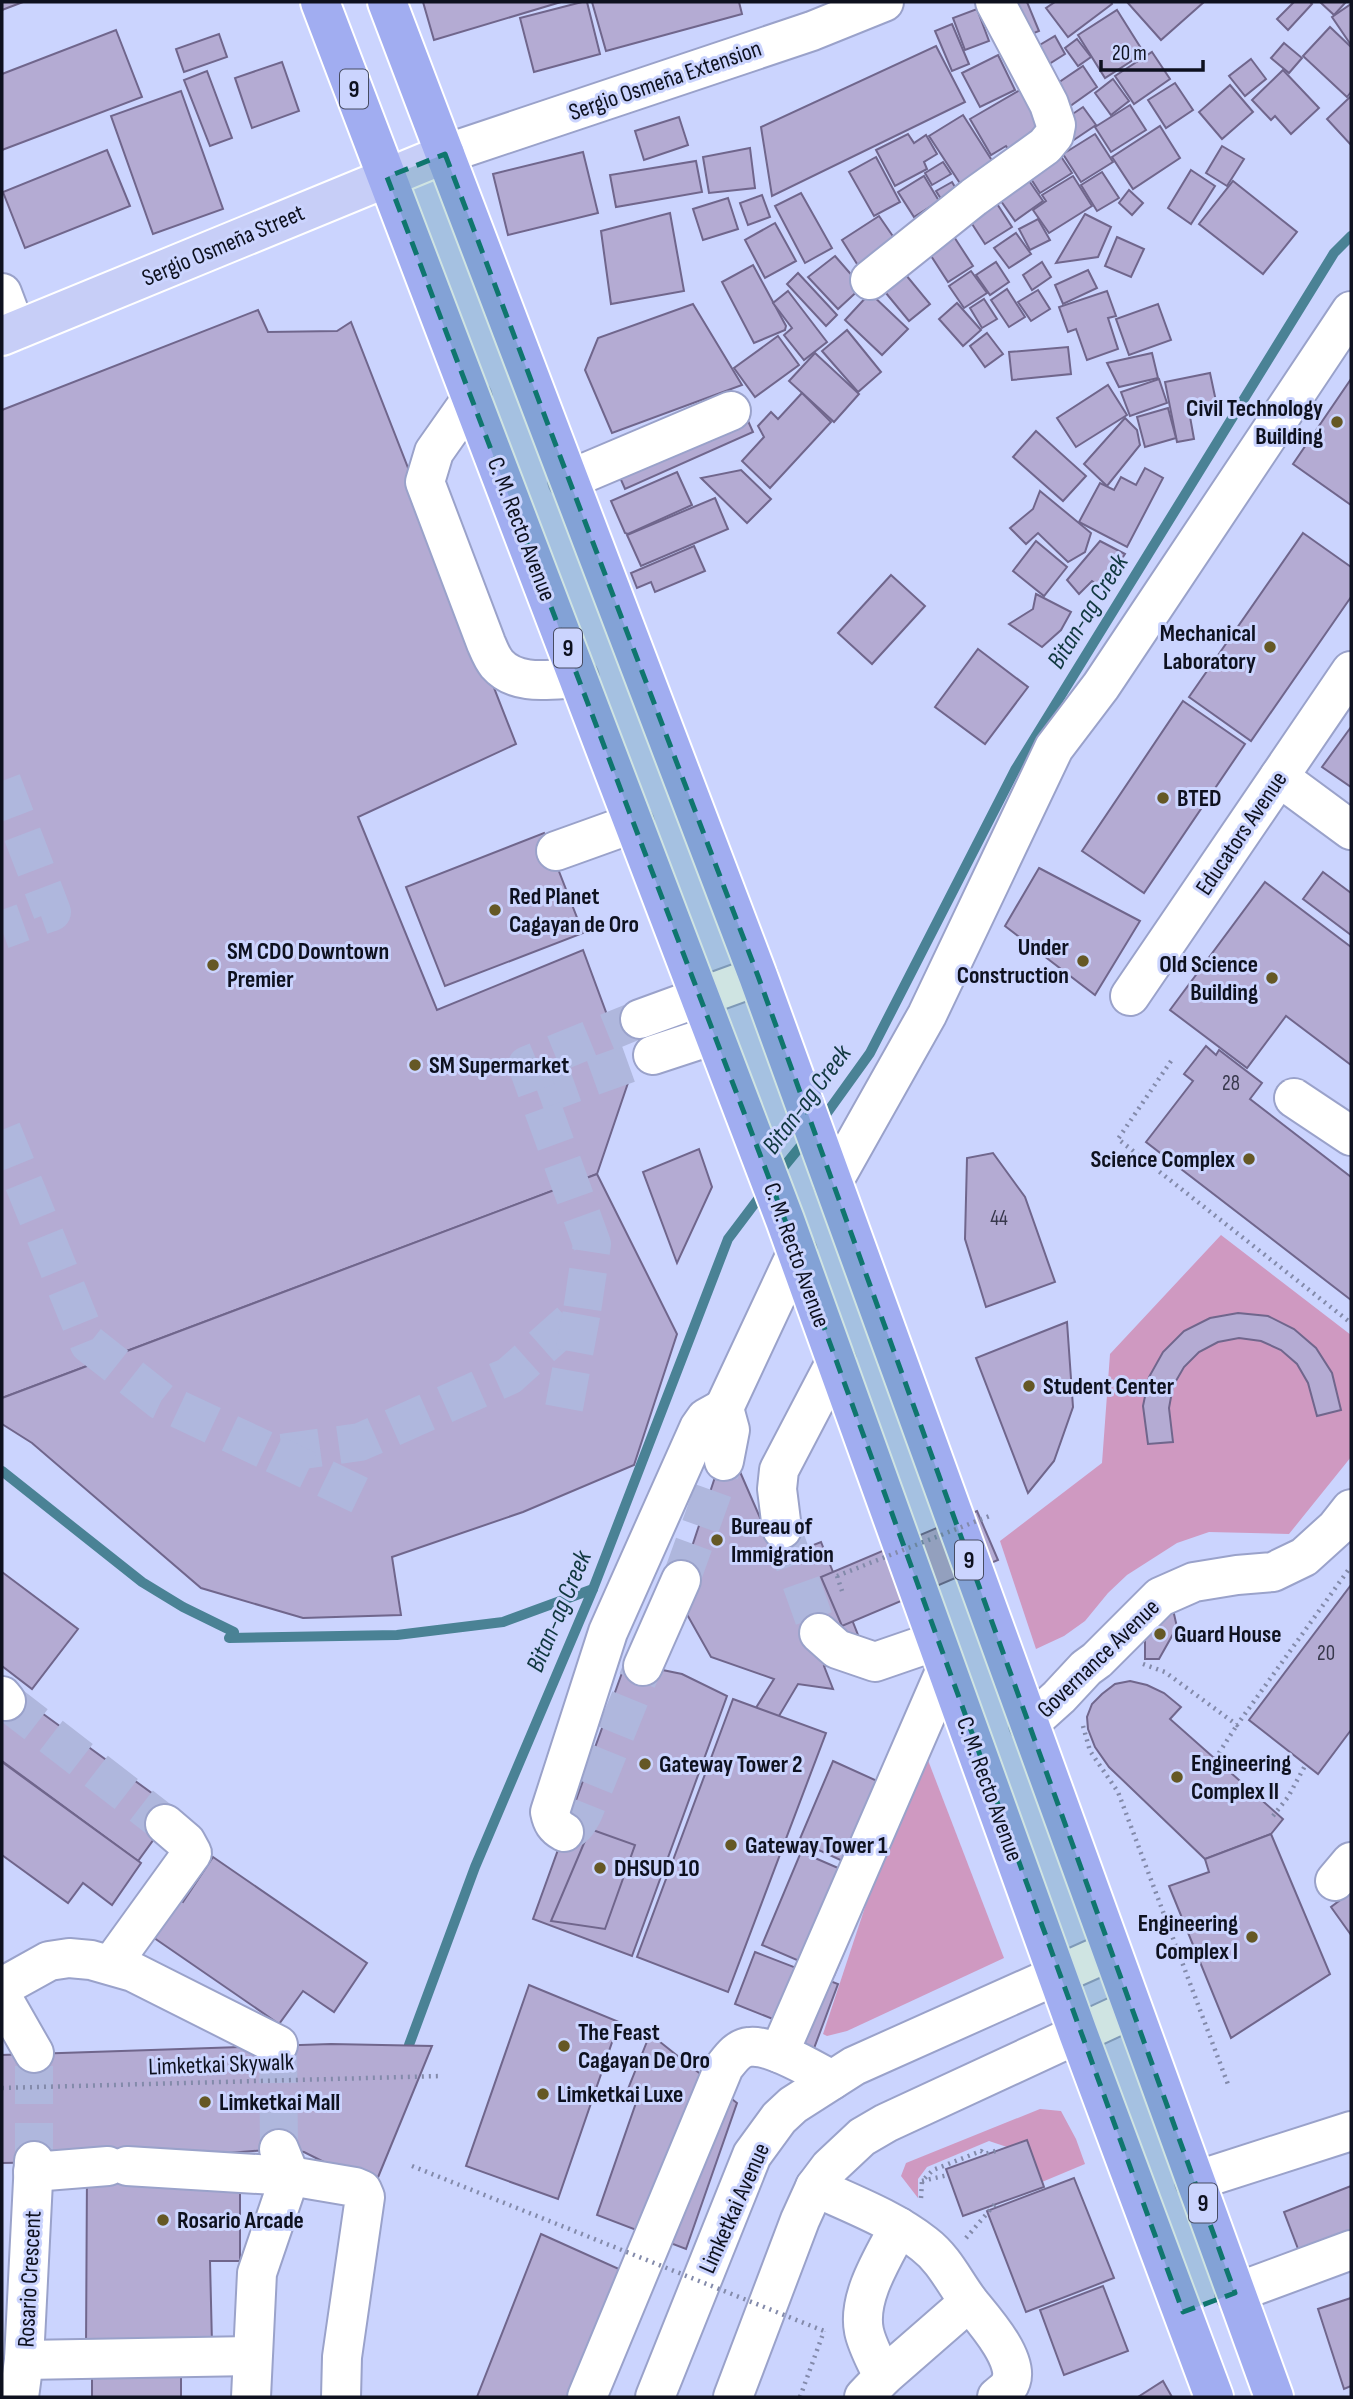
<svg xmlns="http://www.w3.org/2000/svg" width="1353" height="2399" font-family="'Sofia Sans Condensed',sans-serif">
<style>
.green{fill:#cf99c1}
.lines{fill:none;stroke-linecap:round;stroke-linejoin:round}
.stream{stroke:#4a8295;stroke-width:10}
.building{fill:#b4abd3;stroke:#70668c;stroke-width:2}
.minor-tunnel{stroke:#afb7dd;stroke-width:38;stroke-dasharray:38 19;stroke-linecap:butt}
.minor-casing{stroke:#9aa2ca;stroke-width:42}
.major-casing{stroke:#fff;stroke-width:42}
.highway-casing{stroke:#fff;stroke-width:42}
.path{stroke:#838aaa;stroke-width:4.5;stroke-dasharray:2 5;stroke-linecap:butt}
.minor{stroke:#fff;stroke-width:38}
.major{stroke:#c7cef7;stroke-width:38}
.highway{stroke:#a1adf1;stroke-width:38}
.path-bridge{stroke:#838aaa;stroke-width:4.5;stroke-dasharray:2 5;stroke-linecap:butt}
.marked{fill:#0f766e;fill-opacity:0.2;stroke:#0f766e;stroke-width:5;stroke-dasharray:14 9;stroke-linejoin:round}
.poi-dot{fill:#655825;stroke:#cbd4fe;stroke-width:2.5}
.labels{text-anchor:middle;stroke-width:6;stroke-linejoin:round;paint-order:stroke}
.number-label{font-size:21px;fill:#38384c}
.shield{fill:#cbd4fe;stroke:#474c62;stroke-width:2}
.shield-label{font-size:23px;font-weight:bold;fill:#0e111f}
.street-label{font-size:24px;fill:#0e111f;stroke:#cbd4fe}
.poi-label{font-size:24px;font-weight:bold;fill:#0e111f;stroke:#cbd4fe;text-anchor:start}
.water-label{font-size:26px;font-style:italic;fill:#113840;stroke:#cbd4fe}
</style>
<rect width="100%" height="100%" fill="#cbd4fe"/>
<g class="green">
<polygon points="1221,1235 1351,1335 1351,1457 1289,1534 1209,1532 1177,1543 1127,1575 1108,1593 1085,1621 1064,1636 1036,1649 1000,1541 1102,1463 1110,1354"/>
<polygon points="926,1755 1004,1958 847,2031 827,2036 823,2034 873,1883"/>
<polygon points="1040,2109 1061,2111 1076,2139 1085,2164 1042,2182 1027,2141 1007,2147 989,2141 927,2167 918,2179 918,2198 901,2176 906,2163"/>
</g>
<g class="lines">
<g class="stream">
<polyline points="819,1124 870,1053 1015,770 1334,253 1351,236"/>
<polyline points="777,1175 809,1136"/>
<polyline points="2,1471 142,1582 183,1607 234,1632 229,1638 397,1635 503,1622 593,1589"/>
<polyline points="409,2045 475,1867 593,1589 728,1239 765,1190"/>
</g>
</g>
<g class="building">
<polygon points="2,2 23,2 2,10"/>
<polygon points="423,2 561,2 434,40"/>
<polygon points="582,2 587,2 600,54 534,72 520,18"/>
<polygon points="592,2 739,2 742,14 606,51"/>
<polygon points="993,2 1027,2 1039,31 1002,46"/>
<polygon points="1055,2 1111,2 1112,4 1068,37 1046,8"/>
<polygon points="1127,2 1204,2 1161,40"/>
<polygon points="1294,2 1310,2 1312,4 1288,30 1277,19"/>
<polygon points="1320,2 1346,2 1334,15"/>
<polygon points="1351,4 1351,45 1332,17"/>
<polygon points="977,9 989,41 965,50 953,18"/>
<polygon points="1117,10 1144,53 1105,78 1078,35"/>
<polygon points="952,24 969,64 952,71 935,31"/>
<polygon points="1330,27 1351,47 1351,92 1347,97 1303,56"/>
<polygon points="116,30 142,97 2,150 2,74"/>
<polygon points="219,34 227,57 184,72 176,49"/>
<polygon points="1055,36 1065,54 1049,64 1038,46"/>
<polygon points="1077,39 1091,57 1078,66 1065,48"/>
<polygon points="1284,43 1302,58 1289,73 1271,58"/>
<polygon points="936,46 965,102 772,196 761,127"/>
<polygon points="1152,52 1170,79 1134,104 1115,76"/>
<polygon points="998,55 1015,90 980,107 962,73"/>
<polygon points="1251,59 1266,79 1245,96 1229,76"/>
<polygon points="282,62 299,111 252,128 235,78"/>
<polygon points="1083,66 1097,87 1066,109 1052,87"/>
<polygon points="1283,70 1319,108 1291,134 1275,116 1271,120 1252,100"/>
<polygon points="207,71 232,138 210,146 184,80"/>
<polygon points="1113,79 1129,101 1111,115 1095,93"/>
<polygon points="1175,83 1193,110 1166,128 1148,100"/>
<polygon points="1230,85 1253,112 1222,139 1199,112"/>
<polygon points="1020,90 1041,126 1031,132 1040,145 1016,161 1006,146 991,155 970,119"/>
<polygon points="181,91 223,209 153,234 111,116"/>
<polygon points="1351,96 1351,145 1327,119"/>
<polygon points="1130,105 1146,130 1111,152 1095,127"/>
<polygon points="1083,107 1096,125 1059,150 1046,132"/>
<polygon points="963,115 998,170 965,191 929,136"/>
<polygon points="679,117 688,145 644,160 635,131"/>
<polygon points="1160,126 1180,158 1133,189 1112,157"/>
<polygon points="908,134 914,143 926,135 937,154 924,162 927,169 895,186 876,150"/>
<polygon points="1095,134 1113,162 1081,182 1063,154"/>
<polygon points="1222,146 1244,159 1227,186 1206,173"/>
<polygon points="750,148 755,188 709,193 703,157"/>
<polygon points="107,150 130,206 25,248 3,192"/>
<polygon points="583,152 598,213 508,235 493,174"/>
<polygon points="1058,152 1072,173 1040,193 1026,171"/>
<polygon points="876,157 900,202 874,216 849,172"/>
<polygon points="696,161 702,192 616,207 610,175"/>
<polygon points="943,162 951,174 932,185 925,173"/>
<polygon points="1191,170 1215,186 1191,224 1168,208"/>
<polygon points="1023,172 1043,201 1015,221 994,191"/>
<polygon points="1102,172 1119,198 1097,211 1081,185"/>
<polygon points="924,176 939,201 914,217 898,192"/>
<polygon points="1073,176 1092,206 1049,233 1033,210 1046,201 1042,195"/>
<polygon points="1233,181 1297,232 1263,274 1199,224"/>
<polygon points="952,182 964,202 943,202 936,191"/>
<polygon points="1129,190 1143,203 1132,215 1119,203"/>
<polygon points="801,193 832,248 805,263 775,206"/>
<polygon points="990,193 1012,227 985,244 963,210"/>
<polygon points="762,195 770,217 748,225 740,203"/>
<polygon points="728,198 738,229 703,240 693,209"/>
<polygon points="670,213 684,291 611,304 601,231"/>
<polygon points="1085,214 1111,227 1098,257 1056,263"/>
<polygon points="879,216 901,248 864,275 842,240"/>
<polygon points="1038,219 1050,240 1030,250 1019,229"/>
<polygon points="775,223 796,261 765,278 745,240"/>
<polygon points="947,226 973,266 948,282 922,242"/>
<polygon points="1016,233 1031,254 1009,268 994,248"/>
<polygon points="1117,237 1144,249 1131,277 1105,266"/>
<polygon points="835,256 862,287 838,309 808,277"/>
<polygon points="996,262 1009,282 990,295 976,275"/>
<polygon points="1042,262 1051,277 1032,290 1023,275"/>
<polygon points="753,265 786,326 785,330 754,343 722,282"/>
<polygon points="901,269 930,304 909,321 881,287"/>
<polygon points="1088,270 1097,288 1063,304 1055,285"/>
<polygon points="971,271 987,293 964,308 949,286"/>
<polygon points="798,273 837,315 826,326 787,284"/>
<polygon points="1007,289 1025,317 1009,327 991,300"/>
<polygon points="1038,290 1050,309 1031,321 1018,302"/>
<polygon points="788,291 827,342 804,360 784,335 792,328 773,303"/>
<polygon points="1107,291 1116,316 1108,318 1118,349 1087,360 1076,329 1068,332 1059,307"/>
<polygon points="870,293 908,329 882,355 845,320"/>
<polygon points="984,299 997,319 982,328 970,308"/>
<polygon points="957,303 981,330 963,346 939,319"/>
<polygon points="693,304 742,385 612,433 585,370 598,338"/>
<polygon points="1158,304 1171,340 1129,355 1116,319"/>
<polygon points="258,310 268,332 337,331 351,322 516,744 358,817 437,1010 583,950 630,1077 597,1174 2,1398 2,410"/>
<polygon points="847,330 881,372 858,392 822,351"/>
<polygon points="987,333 1003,354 985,367 970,346"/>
<polygon points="778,336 799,365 755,397 734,368"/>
<polygon points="1068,347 1071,374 1012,380 1009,352"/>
<polygon points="815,353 859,394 834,422 789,381"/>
<polygon points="1152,353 1158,378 1119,387 1107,363"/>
<polygon points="1210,373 1217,406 1189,411 1194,439 1177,442 1165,382"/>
<polygon points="1159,379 1167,403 1130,416 1121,392"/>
<polygon points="1351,379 1351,505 1293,464"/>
<polygon points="1108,385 1127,415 1076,447 1057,418"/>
<polygon points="802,393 831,422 770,488 742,461 764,437 758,426 771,412 778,419"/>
<polygon points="736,394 753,432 625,489 608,450"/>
<polygon points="1168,408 1176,438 1145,447 1137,417"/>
<polygon points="1125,418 1137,430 1140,445 1107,486 1084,464"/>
<polygon points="1036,431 1086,476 1063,501 1013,457"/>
<polygon points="1145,468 1163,478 1127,547 1079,522 1100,483 1114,490 1121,477 1136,485"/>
<polygon points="741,470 771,499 747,523 701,478"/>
<polygon points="677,472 692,505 628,534 625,533 611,501"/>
<polygon points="1040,491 1091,533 1085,552 1068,562 1038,533 1026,544 1010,528 1033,509"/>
<polygon points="715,498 728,529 641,566 627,535"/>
<polygon points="1303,533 1351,567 1351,597 1251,741 1189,697"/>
<polygon points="1036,541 1067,567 1044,596 1013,571"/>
<polygon points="1100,541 1125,554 1102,589 1092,581 1079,594 1067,580"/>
<polygon points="694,546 705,571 655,592 651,582 637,588 631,573"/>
<polygon points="891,575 925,606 872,664 838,633"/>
<polygon points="1036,594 1071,612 1061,630 1042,647 1009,624 1033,609"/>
<polygon points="978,649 1028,687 985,744 935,707"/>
<polygon points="1183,701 1245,744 1144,893 1082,851"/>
<polygon points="1351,727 1351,787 1322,767"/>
<polygon points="544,833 583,933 445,986 406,887"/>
<polygon points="1039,868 1140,921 1095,995 1005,926"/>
<polygon points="1323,872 1351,893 1351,935 1303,899"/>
<polygon points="1265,882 1351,947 1351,1065 1286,1016 1247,1068 1170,1010"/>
<polygon points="1206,1046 1216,1055 1219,1050 1262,1083 1250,1099 1351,1177 1351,1300 1146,1142 1193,1081 1184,1074"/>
<polygon points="699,1149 712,1187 677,1263 643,1172"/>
<polygon points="993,1153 1025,1197 1055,1282 986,1307 965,1239 967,1158"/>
<polygon points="597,1174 677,1334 634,1465 523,1512 392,1557 401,1615 303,1618 201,1588 32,1443 2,1424 2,1398"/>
<polygon points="1238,1313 1268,1316 1294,1329 1316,1348 1332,1373 1341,1410 1317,1416 1308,1383 1297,1364 1281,1350 1261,1341 1239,1338 1218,1342 1199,1352 1184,1367 1173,1386 1169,1408 1173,1442 1148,1444 1143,1406 1149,1377 1163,1352 1184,1331 1210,1318"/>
<polygon points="1067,1322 1073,1407 1054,1461 1028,1493 976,1358"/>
<polygon points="734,1458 778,1559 821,1542 864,1650 824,1666 833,1689 798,1684 770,1731 749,1719 774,1679 711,1657 680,1602 681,1580 720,1462"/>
<polygon points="977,1511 998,1560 842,1626 821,1577"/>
<polygon points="2,1572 78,1629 32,1689 2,1666"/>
<polygon points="1351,1585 1351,1730 1318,1774 1249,1720"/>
<polygon points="1171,1601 1177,1627 1159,1659 1145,1659 1145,1640 1154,1611"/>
<polygon points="627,1659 643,1666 682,1674 727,1696 632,1956 533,1919"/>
<polygon points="1130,1681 1147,1685 1164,1693 1181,1707 1170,1719 1283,1819 1271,1834 1205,1859 1109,1767 1095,1747 1088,1729 1087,1717 1092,1704 1102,1694 1115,1684"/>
<polygon points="13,1692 175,1810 138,1861 2,1761 2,1707"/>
<polygon points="733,1699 826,1733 728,1992 637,1957"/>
<polygon points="833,1761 908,1795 873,1875 799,1841"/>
<polygon points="2,1762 141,1863 112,1905 83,1883 68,1903 2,1855"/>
<polygon points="590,1829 635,1845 605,1929 551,1921"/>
<polygon points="1271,1834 1330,1974 1231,2038 1169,1886 1209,1872 1205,1859"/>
<polygon points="801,1852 873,1883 834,1976 762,1945"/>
<polygon points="213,1857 367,1963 334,2012 303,1991 279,2024 144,1931 167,1893 183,1902"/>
<polygon points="1351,1892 1351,1935 1331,1907"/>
<polygon points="755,1952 838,1984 810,2059 778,2021 735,2004"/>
<polygon points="529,1985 619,2022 558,2199 466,2166"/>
<polygon points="650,2034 737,2103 686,2249 597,2215 638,2097 628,2089"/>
<polygon points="331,2044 432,2046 374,2187 304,2152 279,2149 128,2161 2,2163 2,2055"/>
<polygon points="1027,2140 1044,2187 963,2216 946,2169"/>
<polygon points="87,2172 240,2180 240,2261 210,2261 212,2344 86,2348"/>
<polygon points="1074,2178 1114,2278 1026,2312 987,2211"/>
<polygon points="1351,2186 1351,2235 1300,2254 1284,2212"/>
<polygon points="541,2234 630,2274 583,2397 477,2397"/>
<polygon points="1103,2286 1128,2351 1064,2375 1040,2310"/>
<polygon points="1351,2298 1351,2386 1344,2389 1318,2309"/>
<rect x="92" y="2370" width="89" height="27"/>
<polygon points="1163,2381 1172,2397 1138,2397"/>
</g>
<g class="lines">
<g class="minor-tunnel">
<polyline points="2,781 52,912 2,930"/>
<polyline points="539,1096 653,1055"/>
<polyline points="2,1130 89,1344 161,1401 274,1454 360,1442 509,1376 582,1311 592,1244 527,1065 640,1019"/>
<polyline points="564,1408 582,1311"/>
<polyline points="274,1454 372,1501"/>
<polyline points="782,1529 819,1633"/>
<polyline points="681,1580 724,1461"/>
<polyline points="6,1701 165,1824"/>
<path d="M564,1832C575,1830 579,1821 584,1812L643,1666"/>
<polyline points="278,2045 279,2149"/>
<polyline points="34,2161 34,2053"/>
</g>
<defs>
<g id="minor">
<polyline points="445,154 812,31 884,2"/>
<polyline points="870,280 974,197 1045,146 1054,135 1056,125 1049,104 995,2"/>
<polyline points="2,293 16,330"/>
<path d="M472,398L434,452L425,482L486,643C489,650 492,658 497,664C517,687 552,679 579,678"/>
<polyline points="568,480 731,411"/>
<polyline points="1279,777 1351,830"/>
<polyline points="556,851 634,823"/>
<polyline points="1130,996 1351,671"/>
<polyline points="640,1019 758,976"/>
<polyline points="653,1055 714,1035"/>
<polyline points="1294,1098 1351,1136"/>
<polyline points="833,1182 927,1015 1054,748 1101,686 1351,311"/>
<polyline points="724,1408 797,1252"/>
<polyline points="782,1529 777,1489 779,1470 836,1361"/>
<polyline points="819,1633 837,1649 875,1662 936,1641"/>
<polyline points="643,1666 681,1580"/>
<polyline points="2,1696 6,1701"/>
<polyline points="1029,1724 1059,1697 1086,1668 1097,1660 1160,1597 1194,1582 1237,1575 1273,1572 1304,1557 1336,1528 1351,1509"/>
<path d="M564,1832C555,1827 552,1822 550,1812L608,1632L699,1428L706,1418L724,1408L730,1430L724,1461"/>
<polyline points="1335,1881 1351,1862"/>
<polyline points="111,1965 192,1853 186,1842 165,1824"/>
<polyline points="2,1987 49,1961 69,1958 91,1960 133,1972 278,2045"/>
<polyline points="2,1997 34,2053"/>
<polyline points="779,2053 946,1669"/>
<polyline points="127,2166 290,2176 279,2149"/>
<polyline points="33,2172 108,2166"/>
<polyline points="1195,2181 1351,2131"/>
<path d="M815,2187C852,2204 892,2219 924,2244C945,2260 954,2282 970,2303C983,2319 1019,2359 1011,2381C1009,2388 1002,2393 997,2397"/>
<polyline points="1235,2293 1351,2250"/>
<polyline points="24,2360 252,2356"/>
<path d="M883,2377C877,2363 867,2346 864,2331C857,2297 884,2256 899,2227"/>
<polyline points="19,2397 24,2360 34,2161"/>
<polyline points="251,2397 257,2273 290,2176 355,2187 362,2190 365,2197 342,2357 341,2397"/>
<path d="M587,2397L724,2067C731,2058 738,2048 749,2047C771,2044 813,2070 832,2080"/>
<polyline points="655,2397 752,2155 779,2118 793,2105 854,2066 1111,1951"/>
<polyline points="733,2397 800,2220 815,2187 830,2167 862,2137 886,2123 1132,2009"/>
<polyline points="864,2397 883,2377 969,2302"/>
</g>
<polyline id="major" points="2,336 445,154"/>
<g id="highway">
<polyline points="320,2 785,1220 1078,2033 1214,2397"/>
<polyline points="387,2 758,976 1274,2397"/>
</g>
</defs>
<use href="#minor" class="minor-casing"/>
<use href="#major" class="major-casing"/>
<use href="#highway" class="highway-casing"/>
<g class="path">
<polyline points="1171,1061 1118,1139 1351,1323"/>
<polyline points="837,1576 842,1591"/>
<polyline points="1143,1664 1165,1672 1237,1725 1349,1569"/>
<polyline points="1083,1726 1090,1751 1118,1792 1229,2087"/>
<polyline points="1215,1759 1237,1725"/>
<polyline points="1273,1816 1288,1797 1306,1764"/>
<polyline points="922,2181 948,2175"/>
<polyline points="921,2198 922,2181 933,2170 981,2151 985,2154 999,2150"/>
<polyline points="966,2238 995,2204"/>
<polyline points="800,2397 824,2331"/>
</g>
<use href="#minor" class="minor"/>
<use href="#major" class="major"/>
<use href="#highway" class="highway"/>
<g class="path-bridge">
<polyline points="837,1576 992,1515"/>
<polyline points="2,2088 441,2076"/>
<polyline points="412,2166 824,2331"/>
</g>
</g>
<path class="marked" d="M445,154L758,976L1235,2293L1183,2312L785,1220L387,177Z"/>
<g class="poi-dot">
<circle cx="1337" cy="422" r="7"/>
<circle cx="1270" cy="647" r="7"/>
<circle cx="1163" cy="798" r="7"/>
<circle cx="495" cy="910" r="7"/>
<circle cx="1083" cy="961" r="7"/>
<circle cx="213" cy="965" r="7"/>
<circle cx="1272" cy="978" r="7"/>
<circle cx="415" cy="1065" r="7"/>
<circle cx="1249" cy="1159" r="7"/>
<circle cx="1029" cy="1386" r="7"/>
<circle cx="717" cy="1540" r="7"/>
<circle cx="1160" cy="1634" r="7"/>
<circle cx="645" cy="1764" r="7"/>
<circle cx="1177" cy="1777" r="7"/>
<circle cx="731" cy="1845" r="7"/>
<circle cx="600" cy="1868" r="7"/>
<circle cx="1252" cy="1937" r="7"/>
<circle cx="564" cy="2046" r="7"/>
<circle cx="543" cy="2094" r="7"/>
<circle cx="205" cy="2102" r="7"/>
<circle cx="163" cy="2220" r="7"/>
</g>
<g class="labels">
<g class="number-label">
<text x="1231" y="1090">28</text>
<text x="999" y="1225">44</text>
<text x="1326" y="1660">20</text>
</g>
<g class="shield">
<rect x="340" y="69.5" width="28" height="39" rx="5"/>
<rect x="554" y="628.5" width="28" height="39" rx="5"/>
<rect x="955" y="1540.5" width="28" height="39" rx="5"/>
<rect x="1189" y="2183.5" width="28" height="39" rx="5"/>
</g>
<g class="shield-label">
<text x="354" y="97">9</text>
<text x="568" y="656">9</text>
<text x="969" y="1568">9</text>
<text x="1203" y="2211">9</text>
</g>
<g class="street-label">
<text transform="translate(665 80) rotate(-19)" y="8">Sergio Osmeña Extension</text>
<text transform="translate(223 245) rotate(-23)" y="8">Sergio Osmeña Street</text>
<text transform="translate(522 529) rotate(69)" y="8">C. M. Recto Avenue</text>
<text transform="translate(1241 833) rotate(-56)" y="8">Educators Avenue</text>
<text transform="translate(797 1255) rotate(70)" y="8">C. M. Recto Avenue</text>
<text transform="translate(1098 1658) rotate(-44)" y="8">Governance Avenue</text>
<text transform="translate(990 1789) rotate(70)" y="8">C. M. Recto Avenue</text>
<text transform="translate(221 2064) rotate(-2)" y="8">Limketkai Skywalk</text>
<text transform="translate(734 2208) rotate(-66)" y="8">Limketkai Avenue</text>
<text transform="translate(29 2279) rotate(-87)" y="8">Rosario Crescent</text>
</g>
<g class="poi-label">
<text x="1323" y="416" text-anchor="end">Civil Technology<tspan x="1323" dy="28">Building</tspan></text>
<text x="1256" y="641" text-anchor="end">Mechanical<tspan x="1256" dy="28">Laboratory</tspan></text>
<text x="1177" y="806">BTED</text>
<text x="509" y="904">Red Planet<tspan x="509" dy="28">Cagayan de Oro</tspan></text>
<text x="1069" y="955" text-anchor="end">Under<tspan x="1069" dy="28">Construction</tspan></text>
<text x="227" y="959">SM CDO Downtown<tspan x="227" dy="28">Premier</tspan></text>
<text x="1258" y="972" text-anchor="end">Old Science<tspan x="1258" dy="28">Building</tspan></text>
<text x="429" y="1073">SM Supermarket</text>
<text x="1235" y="1167" text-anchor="end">Science Complex</text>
<text x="1043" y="1394">Student Center</text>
<text x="731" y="1534">Bureau of<tspan x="731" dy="28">Immigration</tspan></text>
<text x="1174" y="1642">Guard House</text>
<text x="1191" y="1771">Engineering<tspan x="1191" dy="28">Complex II</tspan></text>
<text x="659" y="1772">Gateway Tower 2</text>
<text x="745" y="1853">Gateway Tower 1</text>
<text x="614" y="1876">DHSUD 10</text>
<text x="1238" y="1931" text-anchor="end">Engineering<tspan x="1238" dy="28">Complex I</tspan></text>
<text x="578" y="2040">The Feast<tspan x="578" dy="28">Cagayan De Oro</tspan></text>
<text x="557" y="2102">Limketkai Luxe</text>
<text x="219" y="2110">Limketkai Mall</text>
<text x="177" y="2228">Rosario Arcade</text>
</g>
<g class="water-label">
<text transform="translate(1087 611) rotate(-58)" y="9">Bitan-ag Creek</text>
<text transform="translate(806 1099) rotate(-53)" y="9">Bitan-ag Creek</text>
<text transform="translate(558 1611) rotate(-67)" y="9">Bitan-ag Creek</text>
</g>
</g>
<rect width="1353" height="2399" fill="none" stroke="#0e111f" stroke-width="7"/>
<path d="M1101 60v10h102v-10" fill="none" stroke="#0e111f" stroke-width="3.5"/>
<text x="1112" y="60" font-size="21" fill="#0e111f" stroke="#cbd4fe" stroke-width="5" paint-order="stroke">20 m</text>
</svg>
